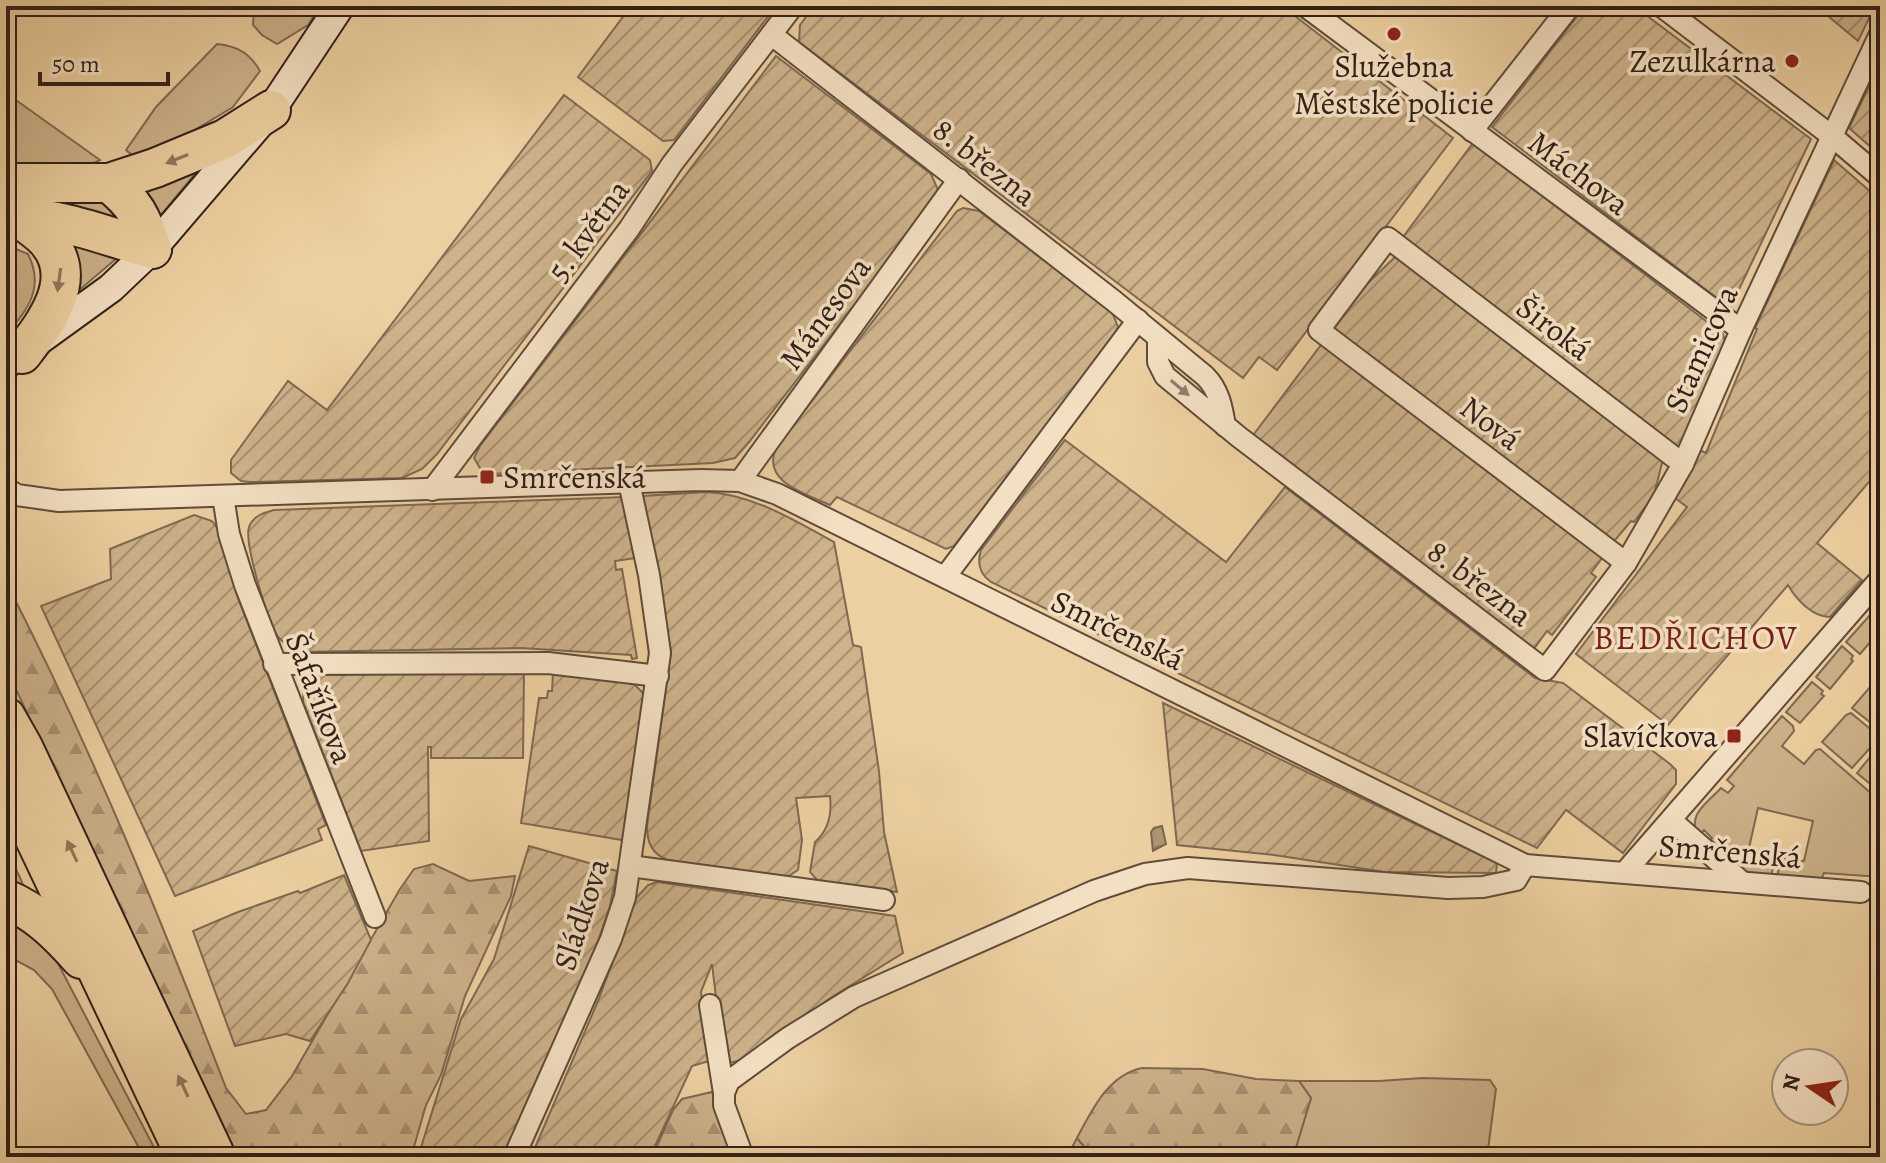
<svg xmlns="http://www.w3.org/2000/svg" width="1886" height="1163" font-family="Alegreya,serif">
<style>
.green{fill:#cdb28a;stroke:#7f6952;stroke-width:2}
.forest{fill:url(#forest-firs);stroke:#7f6952;stroke-width:2}
.garden{fill:url(#garden-furrows);stroke:#7f6952;stroke-width:2}
.water{fill:url(#water-waves);stroke:#7b664f;stroke-width:2}
.lines{fill:none;stroke-linecap:round;stroke-linejoin:round}
.street-casing{stroke:#604c3b;stroke-width:24}
.secondary-casing{stroke:#312019;stroke-width:32}
.highway-casing{stroke:#312019;stroke-width:42}
.street{stroke:#f3e0c2;stroke-width:20}
.secondary{stroke:#f3e0c2;stroke-width:28}
.highway{stroke:#edd0a1;stroke-width:38}
.oneway{fill:#8f785d}
.oneway2{fill:#92806e}
.poi-dot{fill:#8f2418;stroke:#f3e0c2;stroke-width:3}
.labels{text-anchor:middle;stroke-width:7;stroke-linejoin:round;paint-order:stroke}
.poi-label{font-size:32px;fill:#312019;stroke:#f3e0c2;text-anchor:end}
.street-label{font-size:32px;fill:#312019;stroke:#f3e0c2}
.neighbourhood-label{font-size:34px;letter-spacing:2px;fill:#7a1f14;stroke:#f3e0c2}
</style>
<defs>
<pattern id="forest-firs" width="22" height="20" patternUnits="userSpaceOnUse" patternTransform="scale(2)"><rect width="22" height="20" fill="#cdb28a"/><path d="M5 1l3.5 6h-7zM16 11l3.5 6h-7z" fill="#a79070"/></pattern>
<pattern id="garden-furrows" width="10" height="10" patternUnits="userSpaceOnUse" patternTransform="scale(2)"><rect width="10" height="10" fill="#cdb28a"/><path d="M-1 1l2-2M0 10L10 0M9 11l2-2" fill="none" stroke="#a79070"/></pattern>
<pattern id="water-waves" width="16" height="10" patternUnits="userSpaceOnUse" patternTransform="scale(2)"><rect width="16" height="10" fill="#ad9473"/><path d="M0 5q4-4 8 0t8 0" fill="none" stroke="#8d785e"/></pattern>
</defs>
<rect width="100%" height="100%" fill="#edd0a1"/>
<filter id="stains"><feTurbulence type="fractalNoise" baseFrequency=".0025" numOctaves="4"/><feColorMatrix values="0 0 0 0 .2 0 0 0 0 .09 0 0 0 0 .02 0 0 0 .5 -.17"/></filter>
<radialGradient id="worn" r=".72"><stop offset=".6" stop-color="#630" stop-opacity="0"/><stop offset="1" stop-color="#630" stop-opacity=".3"/></radialGradient>
<g class="green">
<polygon points="254,6 320,6 308,25 277,44 262,35 253,25"/>
<path d="M217,44C237,46 250,53 260,71L233,107L183,137L132,155L126,150L156,107Z"/>
<polygon points="6,93 100,160 86,167 6,165"/>
<polygon points="208,158 157,220 137,186"/>
<polygon points="20,199 105,202 130,222"/>
<polygon points="64,238 124,252 77,292"/>
<path d="M6,245L28,254C45,288 28,309 6,335Z"/>
<polygon points="1879,605 1880,647 1872,640 1860,654 1846,642"/>
<polygon points="1842,646 1853,656 1851,659 1853,661 1830,689 1816,677"/>
<polygon points="1876,680 1880,680 1880,730 1852,708"/>
<polygon points="1812,682 1823,691 1821,694 1824,696 1800,723 1786,712"/>
<polygon points="1851,713 1880,737 1852,768 1822,742 1846,715"/>
<path d="M1782,716L1793,726L1794,731L1782,746L1804,764L1816,750L1820,749L1880,801V809L1870,821L1880,830V877L1824,873L1821,880L1777,877L1781,858L1804,861L1813,821L1758,808L1749,848L1776,855L1771,876H1746L1707,845L1712,838L1704,830L1698,837C1687,814 1706,804 1721,788L1728,793L1734,786L1727,780Z"/>
<polygon points="1880,745 1880,792 1857,773"/>
<polygon points="6,847 25,889 6,884"/>
<polygon points="6,918 30,931 52,952 159,1157 144,1157 52,989 34,970 6,955"/>
<polygon points="1423,1078 1490,1080 1496,1089 1487,1157 1290,1157 1294,1154 1311,1098 1299,1081 1379,1081"/>
<polygon points="1077,1138 1093,1157 1067,1157"/>
</g>
<g class="forest">
<path d="M6,582C90,745 160,917 226,1088L246,1114L266,1110L292,1076L400,889L414,869L433,864L469,881L515,876L511,896L465,996L441,1075L426,1105L411,1157H235L6,668Z"/>
<path d="M1142,1068L1203,1069L1256,1079L1299,1081L1311,1098L1294,1154L1290,1157H1093L1077,1138C1092,1110 1108,1075 1142,1068Z"/>
<polygon points="716,1091 734,1157 652,1157 673,1110 682,1099"/>
</g>
<g class="garden">
<polygon points="631,6 776,6 674,140 663,141 578,77"/>
<polygon points="814,6 1282,6 1453,138 1277,370 1259,357 1243,378 799,42 800,25"/>
<polygon points="1585,6 1634,6 1811,139 1730,308 1492,127"/>
<polygon points="1816,6 1875,6 1858,41"/>
<polygon points="776,56 931,174 938,190 933,203 749,442 735,458 713,463 489,474 480,468 474,458 480,446"/>
<polygon points="1880,63 1880,155 1849,128"/>
<polygon points="564,95 650,160 652,171 437,454 422,469 402,478 250,482 241,481 231,473 231,460 288,381 327,410"/>
<polygon points="1473,143 1723,334 1726,345 1680,447 1675,448 1400,241"/>
<path d="M1834,160L1880,200V469L1817,543L1862,580L1830,617C1812,617 1796,599 1788,585L1668,725L1576,654L1687,507L1675,498L1698,449L1706,453L1757,329L1755,328Z"/>
<path d="M963,208L979,211L1112,312L1118,327L1113,338L954,546L946,549L837,497L830,505C806,494 761,482 776,448L957,211Z"/>
<polygon points="1395,257 1663,459 1654,495 1634,522 1631,521 1611,545 1331,333 1367,284"/>
<polygon points="1324,341 1605,554 1591,573 1596,577 1552,635 1547,631 1533,650 1251,438"/>
<path d="M1065,440L1226,562L1285,487L1535,678L1563,683L1670,764L1676,770V784L1623,853L1566,810L1537,848L991,582C979,574 977,563 981,550Z"/>
<path d="M706,492C752,494 794,520 834,542L853,645L861,647L879,771L884,832L897,892L818,881L810,872L815,842C829,830 832,814 830,796L796,798L802,840L798,870L787,877L668,860C652,854 647,843 647,826L671,652L643,496Z"/>
<path d="M626,497L636,558L615,561L616,570L622,569L637,658L632,659L631,655L521,648L299,652C292,648 284,644 278,637C268,624 244,542 249,527C253,516 263,513 274,510Z"/>
<polygon points="194,515 212,521 219,530 238,598 326,825 318,829 322,840 175,896 41,606 111,579 110,549"/>
<polygon points="524,672 523,758 431,758 431,747 428,747 429,841 361,851 303,702 304,684 309,679 320,675"/>
<polygon points="553,673 635,681 635,685 643,693 644,707 622,840 521,823 539,698 547,698 548,691 552,691"/>
<polygon points="1163,703 1497,863 1496,873 1385,872 1274,855 1177,845"/>
<polygon points="529,846 617,871 610,906 595,950 506,1157 418,1157 461,1019 494,959"/>
<polygon points="344,875 371,940 348,983 310,1041 286,1034 235,1046 193,931 238,912 298,891 300,893"/>
<polygon points="657,882 895,916 903,953 832,997 747,1059 724,1064 712,964 701,992 709,1061 692,1066 650,1157 531,1157 598,1001 637,897 648,885"/>
</g>
<polygon class="water" points="1162,826 1166,844 1153,851 1151,832 1154,828"/>
<g class="lines">
<defs>
<g id="street">
<polyline points="1305,6 1741,330"/>
<polyline points="1661,6 1833,137 1880,177"/>
<path d="M772,35L1114,301L1205,376C1219,390 1222,407 1225,426"/>
<polyline points="1472,131 1570,6"/>
<polyline points="1158,338 1158,362 1165,376 1239,437 1545,670 1626,563 1683,464 1741,330 1880,34"/>
<polyline points="740,481 959,179"/>
<polyline points="6,488 17,495 59,501 701,480 740,481 777,494 1525,865 1861,892"/>
<polyline points="432,490 629,229 672,164 793,6"/>
<polyline points="223,496 229,534 245,585 375,917"/>
<polyline points="1626,563 1319,330 1388,238 1683,464"/>
<polyline points="945,577 1138,320"/>
<polyline points="274,664 548,663 658,676"/>
<polyline points="1672,821 1742,882"/>
<polyline points="630,866 884,900"/>
<polyline points="1625,872 1880,579"/>
<polyline points="710,1005 724,1093"/>
<polyline points="514,1157 611,939 625,897 660,653 649,575 629,482"/>
<polyline points="743,1157 724,1105 724,1093 729,1081 788,1038 854,997 1094,891 1145,874 1188,868 1448,888 1483,887 1516,880 1525,865"/>
</g>
<polyline id="secondary" points="6,364 111,288 152,249 271,110 340,6"/>
<g id="highway">
<polyline points="6,183 109,183 155,168 225,139 271,110"/>
<path d="M109,183C135,203 142,218 152,249"/>
<path d="M19,218C64,218 108,237 152,249"/>
<path d="M20,218C29,226 42,233 49,243C79,280 45,324 22,354"/>
<polyline points="6,717 23,747 216,1157"/>
<polyline points="6,778 186,1157"/>
<path d="M6,899C37,912 59,934 81,959"/>
</g>
</defs>
<use href="#street" class="street-casing"/>
<use href="#secondary" class="secondary-casing"/>
<use href="#highway" class="highway-casing"/>
<use href="#street" class="street"/>
<use href="#secondary" class="secondary"/>
<use href="#highway" class="highway"/>
</g>
<defs><path id="oneway-solid" d="M-6-.8H1V-3.2L6.5 0L1 3.2V.8H-6Z" transform="scale(2)"/></defs>
<g class="oneway">
<use href="#oneway-solid" transform="translate(177 159) rotate(158)"/>
<use href="#oneway-solid" transform="translate(59 280) rotate(98)"/>
<use href="#oneway-solid" transform="translate(72 851) rotate(-115)"/>
<use href="#oneway-solid" transform="translate(183 1086) rotate(-115)"/>
</g>
<use class="oneway2" href="#oneway-solid" transform="translate(1180 388) rotate(40)"/>
<g class="poi-dot">
<circle cx="1394" cy="34" r="8"/>
<circle cx="1792" cy="61" r="8"/>
<rect x="479" y="469" width="16" height="16" rx="4"/>
<rect x="1726" y="728" width="16" height="16" rx="4"/>
</g>
<g class="labels">
<g class="poi-label">
<text x="1776" y="72">Zezulkárna</text>
<text x="1394" y="77" text-anchor="middle">Služebna<tspan x="1394" dy="37">Městské policie</tspan></text>
<text x="503" y="488" text-anchor="start">Smrčenská</text>
<text x="1718" y="747">Slavíčkova</text>
</g>
<g class="street-label">
<text transform="translate(985 162) rotate(38)" y="11">8. března</text>
<text transform="translate(1579 173) rotate(37)" y="11">Máchova</text>
<text transform="translate(588 230) rotate(-54)" y="11">5. května</text>
<text transform="translate(825 313) rotate(-54)" y="11">Mánesova</text>
<text transform="translate(1554 328) rotate(37)" y="11">Široká</text>
<text transform="translate(1701 349) rotate(-66)" y="11">Stamicova</text>
<text transform="translate(1491 423) rotate(37)" y="11">Nová</text>
<text transform="translate(1480 583) rotate(37)" y="11">8. března</text>
<text transform="translate(1118 630) rotate(26)" y="11">Smrčenská</text>
<text transform="translate(320 698) rotate(69)" y="11">Šafaříkova</text>
<text transform="translate(1730 851) rotate(5)" y="11">Smrčenská</text>
<text transform="translate(581 914) rotate(-72)" y="11">Sládkova</text>
</g>
<g class="neighbourhood-label">
<text x="1696" y="649">BEDŘICHOV</text>
</g>
</g>
<rect width="1886" height="1163" fill="none" stroke="#edd0a1" stroke-width="32"/>
<rect x="8" y="8" width="1870" height="1147" fill="none" stroke="#312019" stroke-width="4"/>
<rect x="16" y="16" width="1854" height="1131" fill="none" stroke="#312019" stroke-width="2"/>
<g transform="translate(1810 1087) rotate(283)"><circle r="38" fill="#f3e0c2" stroke="#a5937e" stroke-width="2"/>
<path d="M0-6L14 30L0 20L-14 30Z" fill="#8f2418"/>
<text y="-12" font-size="22" font-weight="bold" text-anchor="middle" fill="#312019">N</text>
</g>
<path d="M40 72v12h128v-12" fill="none" stroke="#312019" stroke-width="4"/>
<text x="52" y="72" font-size="24" fill="#312019" stroke="#f3e0c2" stroke-width="6" paint-order="stroke">50 m</text>
<rect width="100%" height="100%" filter="url(#stains)"/>
<rect width="100%" height="100%" fill="url(#worn)"/>
</svg>
